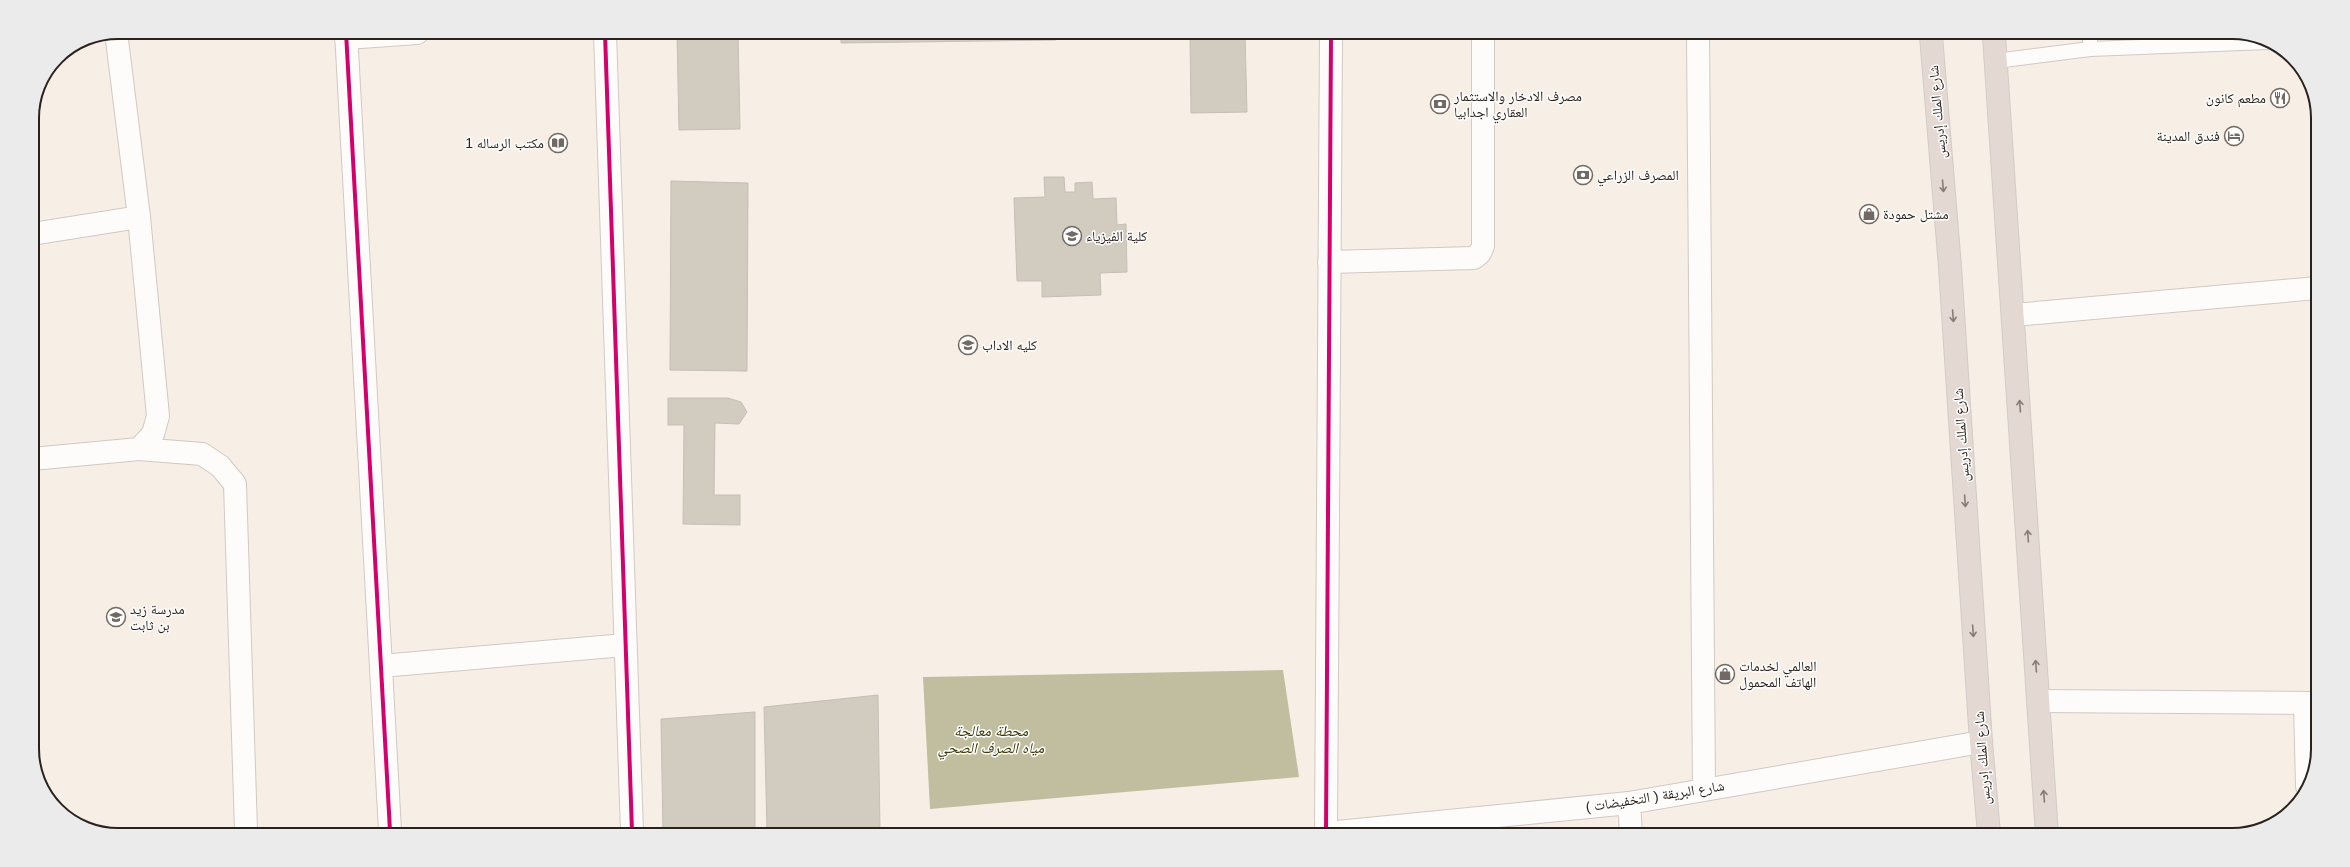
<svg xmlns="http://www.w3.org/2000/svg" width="2350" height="867" font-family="Helvetica,'Noto Naskh Arabic',sans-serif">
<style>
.water{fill:#c0be9f}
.building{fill:#d2cbbf;stroke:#c6bfb7}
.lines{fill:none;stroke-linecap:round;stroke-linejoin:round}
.service-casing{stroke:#d1c9c2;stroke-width:16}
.minor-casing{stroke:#d1c9c2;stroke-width:24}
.tertiary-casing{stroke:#d1c9c2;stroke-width:24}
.trunk-casing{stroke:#d1ccc8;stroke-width:24}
.service{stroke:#fefcfb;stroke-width:14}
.minor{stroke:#fefcfb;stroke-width:22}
.tertiary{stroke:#fefcfb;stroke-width:22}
.trunk{stroke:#e4d8d3;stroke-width:22}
.cycleway-casing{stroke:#fdfdfd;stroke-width:6}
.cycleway{stroke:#d6006c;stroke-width:4}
.oneway{stroke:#877d78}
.labels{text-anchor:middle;stroke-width:3;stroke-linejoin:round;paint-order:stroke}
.poi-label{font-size:14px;fill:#2a221c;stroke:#fdfdfd;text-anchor:start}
.street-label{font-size:14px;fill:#2a221c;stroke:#fdfdfd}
.water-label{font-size:15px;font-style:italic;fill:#383803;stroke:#fdfdfd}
.rim{fill:none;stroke:#2a221c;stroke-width:2}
</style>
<rect width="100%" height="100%" fill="#f7eee5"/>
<polygon class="water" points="1283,670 1299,777 930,809 923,677"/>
<g class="building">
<polygon points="677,33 738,33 740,129 679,130"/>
<polygon points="841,34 1056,34 1056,40 841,43"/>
<polygon points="1190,34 1245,34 1247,112 1191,113"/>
<polygon points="1044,177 1064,177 1065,192 1075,192 1075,183 1092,182 1093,199 1116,198 1117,225 1126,224 1127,272 1100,273 1101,295 1042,297 1042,281 1017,281 1014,198 1045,197"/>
<polygon points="671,181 748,183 747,371 670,370"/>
<polygon points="668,398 728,398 741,402 747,412 739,424 715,423 714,495 740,495 740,525 683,524 684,425 668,425"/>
<polygon points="878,695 880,832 767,832 764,707"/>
<polygon points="755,712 755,832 663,832 661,719"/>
</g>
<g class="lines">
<defs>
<g id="service">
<polyline points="2090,36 2090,49"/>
<polyline points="1996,61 2090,49 2267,42"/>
</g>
<g id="minor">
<polyline points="346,32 390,831"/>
<polyline points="605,33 632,832"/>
<polyline points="1698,35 1704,789"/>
<polyline points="346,38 417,33"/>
<polyline points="32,234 139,217"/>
<polyline points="1329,262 1474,258 1480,253 1483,246 1483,35"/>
<polyline points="2014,315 2317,288"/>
<polyline points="139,449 202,454 220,466 235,484 246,831"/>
<polyline points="32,459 139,449 153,434 158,416 139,217 116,32"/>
<polyline points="381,666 625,645"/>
<polyline points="2038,701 2314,703"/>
<polyline points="2305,703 2307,786"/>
<polyline points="1629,803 1631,834"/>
<polyline points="1326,833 1331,35"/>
</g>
<polyline id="tertiary" points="1327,833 1629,803 1981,742"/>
<g id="trunk">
<polyline points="1931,36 1950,267 1981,742 1989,834"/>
<polyline points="1994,36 2047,835"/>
</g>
</defs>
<use href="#service" class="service-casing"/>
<use href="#minor" class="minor-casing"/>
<use href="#tertiary" class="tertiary-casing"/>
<use href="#trunk" class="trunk-casing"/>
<use href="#service" class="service"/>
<use href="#minor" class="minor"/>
<use href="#tertiary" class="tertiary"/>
<use href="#trunk" class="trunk"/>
<defs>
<g id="cycleway">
<polyline points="346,32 390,831"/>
<polyline points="605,33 632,832"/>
<polyline points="1326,833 1331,35"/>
</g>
</defs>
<use href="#cycleway" class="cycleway-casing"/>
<use href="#cycleway" class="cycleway"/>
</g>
<defs><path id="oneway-shaft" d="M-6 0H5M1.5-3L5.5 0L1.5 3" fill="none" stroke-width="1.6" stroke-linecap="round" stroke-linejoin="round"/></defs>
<g class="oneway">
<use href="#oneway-shaft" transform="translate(1943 186) rotate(85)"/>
<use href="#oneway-shaft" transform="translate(1953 316) rotate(86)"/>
<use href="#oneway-shaft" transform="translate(2020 406) rotate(-94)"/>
<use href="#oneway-shaft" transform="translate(1965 501) rotate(86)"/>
<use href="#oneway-shaft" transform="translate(2028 536) rotate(-94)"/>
<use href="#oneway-shaft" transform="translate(1973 631) rotate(86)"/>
<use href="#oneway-shaft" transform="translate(2036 666) rotate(-94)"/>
<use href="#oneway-shaft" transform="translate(2044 796) rotate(-94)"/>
</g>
<defs>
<symbol id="restaurant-ring" viewBox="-11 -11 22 22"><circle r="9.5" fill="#fdfdfd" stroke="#726962" stroke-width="1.5"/><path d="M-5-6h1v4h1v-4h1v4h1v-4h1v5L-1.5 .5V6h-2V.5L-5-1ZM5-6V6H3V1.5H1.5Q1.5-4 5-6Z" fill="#726962"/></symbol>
<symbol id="bank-ring" viewBox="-11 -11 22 22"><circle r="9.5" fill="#fdfdfd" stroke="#726962" stroke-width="1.5"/><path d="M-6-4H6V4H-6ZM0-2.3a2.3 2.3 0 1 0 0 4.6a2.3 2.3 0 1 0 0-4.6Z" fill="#726962"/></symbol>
<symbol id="hotel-ring" viewBox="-11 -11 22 22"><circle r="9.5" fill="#fdfdfd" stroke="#726962" stroke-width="1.5"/><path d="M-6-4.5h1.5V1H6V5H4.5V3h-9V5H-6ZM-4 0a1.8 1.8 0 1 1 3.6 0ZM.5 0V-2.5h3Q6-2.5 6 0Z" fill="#726962"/></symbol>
<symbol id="library-ring" viewBox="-11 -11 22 22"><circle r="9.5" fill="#fdfdfd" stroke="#726962" stroke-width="1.5"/><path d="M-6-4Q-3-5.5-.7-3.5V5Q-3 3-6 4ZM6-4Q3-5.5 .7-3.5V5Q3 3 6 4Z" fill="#726962"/></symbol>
<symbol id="shop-ring" viewBox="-11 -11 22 22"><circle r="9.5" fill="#fdfdfd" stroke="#726962" stroke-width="1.5"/><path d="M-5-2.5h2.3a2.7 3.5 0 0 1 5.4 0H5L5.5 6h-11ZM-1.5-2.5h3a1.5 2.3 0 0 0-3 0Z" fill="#726962"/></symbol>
<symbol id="university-ring" viewBox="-11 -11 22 22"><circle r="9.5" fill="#fdfdfd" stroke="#726962" stroke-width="1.5"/><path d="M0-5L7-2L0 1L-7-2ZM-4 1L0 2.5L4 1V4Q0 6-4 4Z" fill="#726962"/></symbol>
<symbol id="school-ring" viewBox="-11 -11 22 22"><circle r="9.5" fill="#fdfdfd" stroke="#726962" stroke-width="1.5"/><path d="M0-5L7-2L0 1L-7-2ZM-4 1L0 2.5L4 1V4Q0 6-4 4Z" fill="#726962"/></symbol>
</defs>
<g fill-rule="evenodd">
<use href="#restaurant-ring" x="2269" y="87" width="22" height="22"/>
<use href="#bank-ring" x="1429" y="93" width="22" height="22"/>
<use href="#hotel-ring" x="2223" y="125" width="22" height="22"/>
<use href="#library-ring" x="547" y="132" width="22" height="22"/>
<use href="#bank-ring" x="1572" y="164" width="22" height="22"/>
<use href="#shop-ring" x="1858" y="203" width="22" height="22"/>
<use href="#university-ring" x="1061" y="225" width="22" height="22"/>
<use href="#university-ring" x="957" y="334" width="22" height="22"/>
<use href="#school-ring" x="105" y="606" width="22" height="22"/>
<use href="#shop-ring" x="1714" y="663" width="22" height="22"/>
</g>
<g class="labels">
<g class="poi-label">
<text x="1454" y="101">مصرف الادخار والاستثمار<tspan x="1454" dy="16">العقاري اجدابيا</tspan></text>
<text x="2266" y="103" text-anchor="end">مطعم كانون</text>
<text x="2220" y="141" text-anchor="end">فندق المدينة</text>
<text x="544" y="148" text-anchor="end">مكتب الرساله 1</text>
<text x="1597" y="180">المصرف الزراعي</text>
<text x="1883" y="219">مشتل حمودة</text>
<text x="1086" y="241">كلية الفيزياء</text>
<text x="982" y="350">كليه الاداب</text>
<text x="130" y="614">مدرسة زيد<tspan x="130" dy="16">بن ثابت</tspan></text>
<text x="1739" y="671">العالمي لخدمات<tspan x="1739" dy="16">الهاتف المحمول</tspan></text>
</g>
<g class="street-label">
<text transform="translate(1937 112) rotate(-95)" y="5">شارع الملك إدريس</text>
<text transform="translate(1961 435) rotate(-94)" y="5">شارع الملك إدريس</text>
<text transform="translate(1982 758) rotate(-94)" y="5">شارع الملك إدريس</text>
<text transform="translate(1655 796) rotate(-9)" y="5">شارع البريقة ( التخفيضات )</text>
</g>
<g class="water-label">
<text x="991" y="736">محطة معالجة<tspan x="991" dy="17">مياه الصرف الصحي</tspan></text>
</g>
</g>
<path d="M0 0H2350V867H0ZM118 39H2232A79 79 0 0 1 2311 118V749A79 79 0 0 1 2232 828H118A79 79 0 0 1 39 749V118A79 79 0 0 1 118 39Z" fill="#ecebeb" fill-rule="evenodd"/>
<path class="rim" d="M118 39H2232A79 79 0 0 1 2311 118V749A79 79 0 0 1 2232 828H118A79 79 0 0 1 39 749V118A79 79 0 0 1 118 39Z"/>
</svg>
